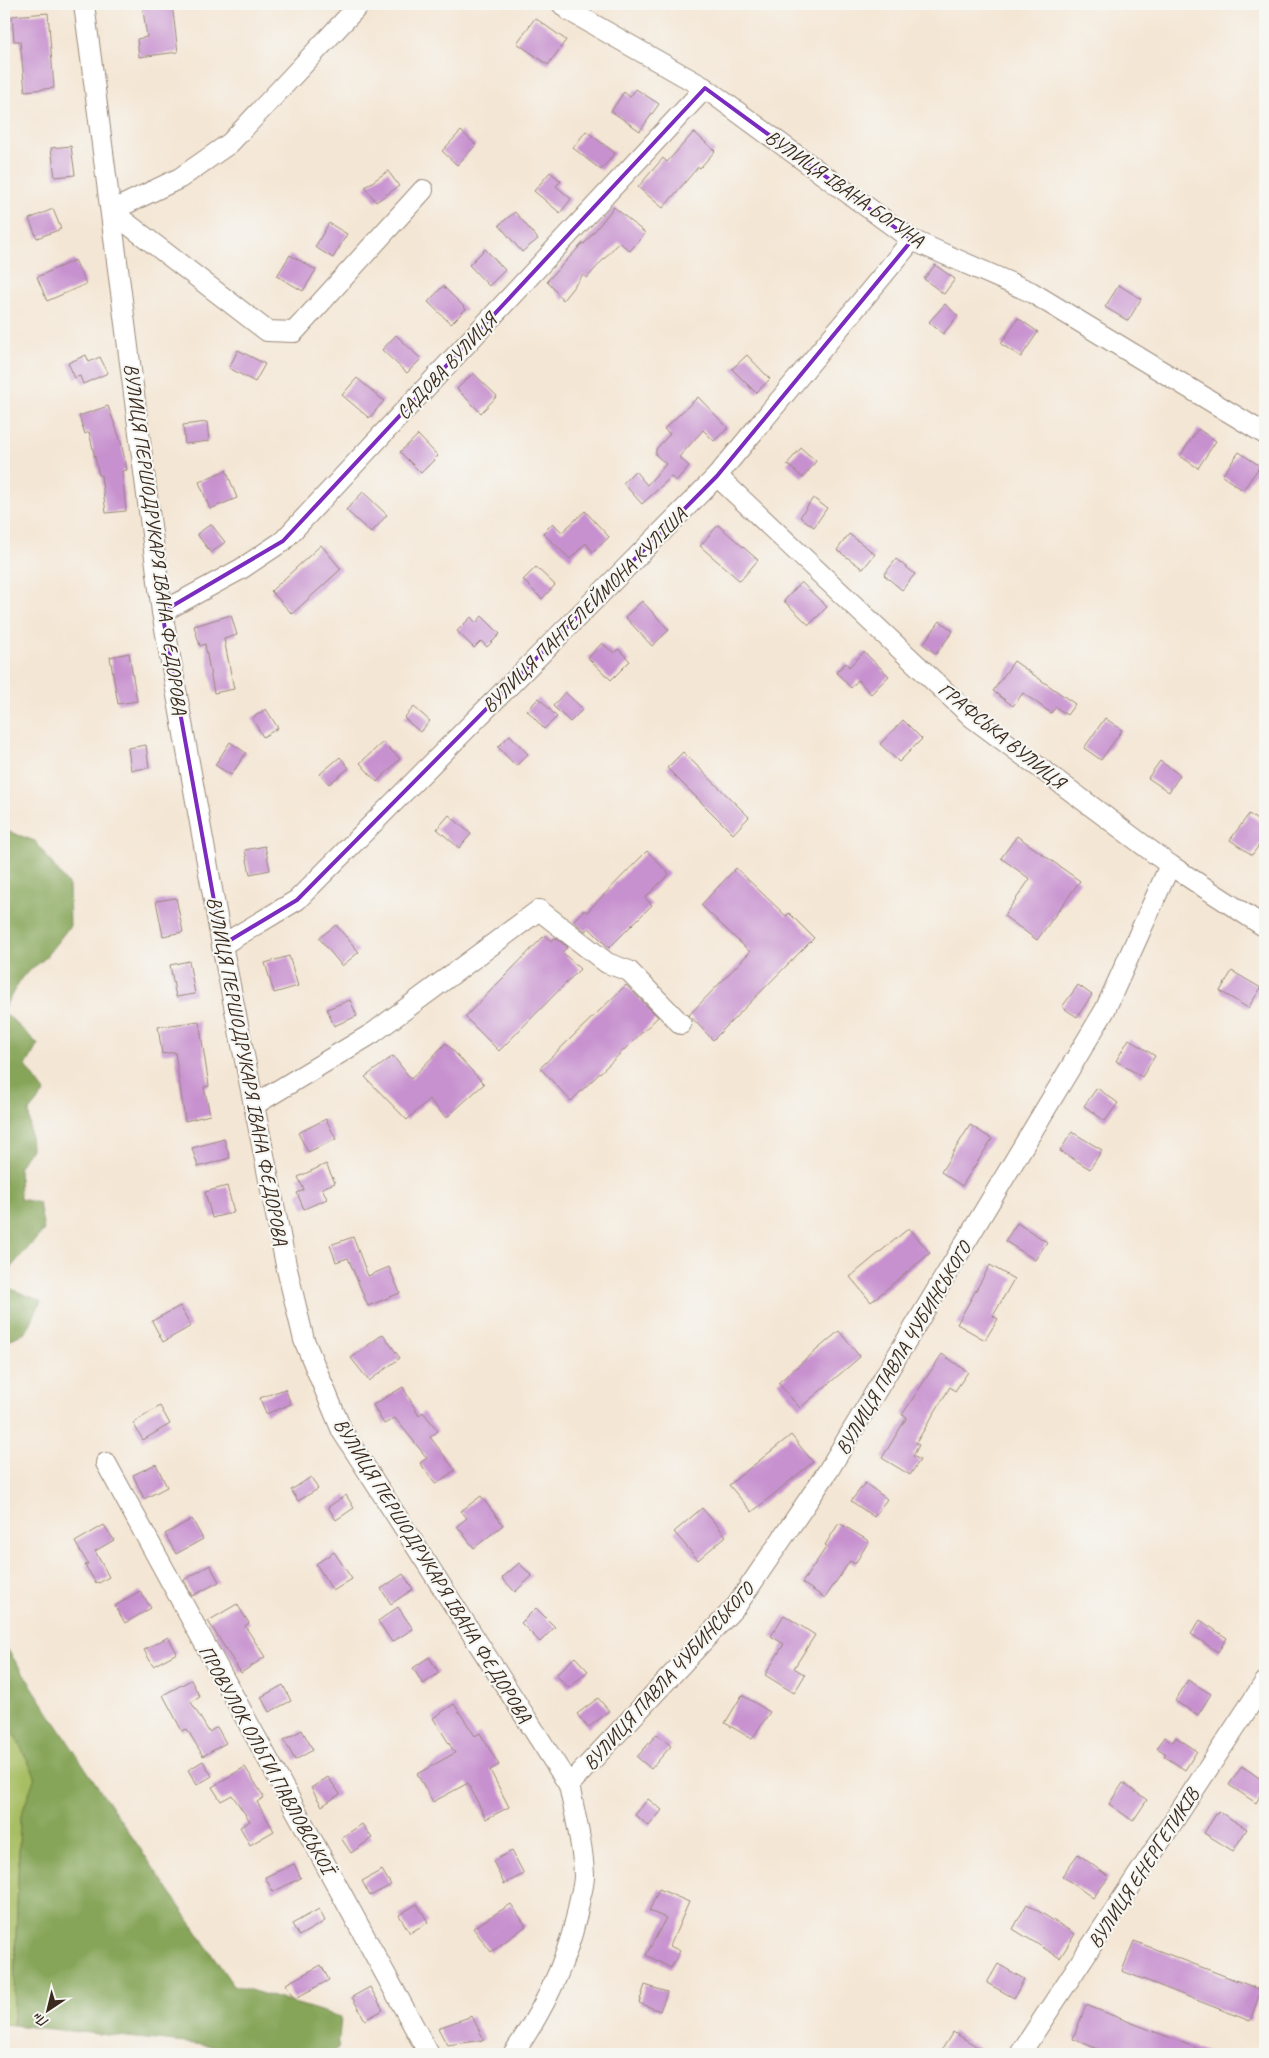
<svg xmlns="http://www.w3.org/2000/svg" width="1269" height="2058" font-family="Caveat,sans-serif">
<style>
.green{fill:#a8be63;stroke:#727440}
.forest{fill:#86a559;stroke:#60683c}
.building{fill:#c791cf}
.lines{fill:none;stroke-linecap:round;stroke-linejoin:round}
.minor-casing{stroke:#988879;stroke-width:22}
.minor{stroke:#fff;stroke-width:20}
.marked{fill:none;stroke:#7b2cbf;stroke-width:4;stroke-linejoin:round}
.labels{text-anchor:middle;stroke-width:4.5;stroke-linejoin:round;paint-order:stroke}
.street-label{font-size:20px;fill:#3b2a1e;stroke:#f6f6f2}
</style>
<rect width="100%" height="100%" fill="#f6f6f2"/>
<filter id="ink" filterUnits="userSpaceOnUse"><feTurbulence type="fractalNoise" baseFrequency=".02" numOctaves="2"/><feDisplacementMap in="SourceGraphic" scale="10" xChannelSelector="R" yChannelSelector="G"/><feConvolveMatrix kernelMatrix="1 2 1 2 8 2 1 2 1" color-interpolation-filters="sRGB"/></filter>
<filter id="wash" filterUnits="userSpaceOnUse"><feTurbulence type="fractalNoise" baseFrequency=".0096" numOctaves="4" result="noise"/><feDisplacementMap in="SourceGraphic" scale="20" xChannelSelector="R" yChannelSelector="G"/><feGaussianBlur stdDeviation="1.12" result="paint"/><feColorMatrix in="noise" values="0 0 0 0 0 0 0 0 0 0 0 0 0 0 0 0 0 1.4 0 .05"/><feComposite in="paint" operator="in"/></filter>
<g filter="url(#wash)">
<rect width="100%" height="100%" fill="#f4e6d4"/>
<polygon class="green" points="4,1713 36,1776 20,1819 13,2025 4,2024"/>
<g class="forest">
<polygon points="4,830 35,841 69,886 70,926 44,959 22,977 4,1008"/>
<polygon points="4,1012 38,1044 26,1066 45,1092 29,1111 31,1149 19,1166 20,1199 39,1203 44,1230 12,1266 4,1286 41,1301 27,1331 4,1343"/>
<polygon points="4,1644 88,1772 233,1985 341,2017 338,2049 331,2054 290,2054 13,2025 20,1819 35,1776 4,1713"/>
</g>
<g id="blocks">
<g class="building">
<polygon points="142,4 172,4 178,52 139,57 137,39 147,37"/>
<polygon points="48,13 54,88 25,91 20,41 14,41 12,16"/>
<polygon points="535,18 566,40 548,65 517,43"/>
<polygon points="636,89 659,104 640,131 611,111 624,92 630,97"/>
<polygon points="461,131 476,145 457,165 442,151"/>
<polygon points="586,131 615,153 601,170 573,148"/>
<polygon points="694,132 715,151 700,168 698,167 663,208 638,187 663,158 667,162"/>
<polygon points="71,146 75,175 55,177 51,148"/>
<polygon points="388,171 399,186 376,202 365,187"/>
<polygon points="550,172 561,181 556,186 571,199 560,213 534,191"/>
<polygon points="614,207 645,233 630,251 619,242 587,278 583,275 563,300 547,281 583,243 584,244"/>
<polygon points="53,209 61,229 37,238 29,219"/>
<polygon points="515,212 538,239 522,252 499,225"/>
<polygon points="329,223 347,234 333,258 315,247"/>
<polygon points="485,249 505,270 489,286 469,265"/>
<polygon points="290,255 316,270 303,291 277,276"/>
<polygon points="75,260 86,284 47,301 37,277"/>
<polygon points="935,265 955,279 944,294 924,279"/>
<polygon points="1119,285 1141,299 1128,321 1105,307"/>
<polygon points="443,286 466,309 451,324 428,302"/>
<polygon points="945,304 958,316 943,334 929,322"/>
<polygon points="1018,318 1038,332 1021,357 1001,344"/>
<polygon points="396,335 421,359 407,373 382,350"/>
<polygon points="238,350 265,364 255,382 229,368"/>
<polygon points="86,355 89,362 100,357 108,373 83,384 80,376 75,378 68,363"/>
<polygon points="747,355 770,379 756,393 732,369"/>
<polygon points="473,373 497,396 481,413 457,389"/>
<polygon points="357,378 384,401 369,418 342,395"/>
<polygon points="698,397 728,428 714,441 703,430 679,457 689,466 676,481 671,477 642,504 623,483 635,471 647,485 666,464 656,455 656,449 670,434 664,429"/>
<polygon points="108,406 121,442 127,470 122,471 126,511 106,513 101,475 99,475 89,432 85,434 79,416"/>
<polygon points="207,422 209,441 185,444 183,425"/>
<polygon points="1198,429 1216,441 1198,468 1180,456"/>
<polygon points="418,435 438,456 421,473 400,452"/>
<polygon points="801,448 816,461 803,478 787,464"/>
<polygon points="1239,452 1260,466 1243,490 1222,476"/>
<polygon points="226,470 237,498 210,509 199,482"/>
<polygon points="363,492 387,515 371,533 346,510"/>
<polygon points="813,498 827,508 814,527 800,517"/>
<polygon points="585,511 609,537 593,552 586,543 570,559 543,533 553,523 562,532"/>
<polygon points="211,524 225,542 211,553 197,534"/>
<polygon points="718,525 758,560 740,581 700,546"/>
<polygon points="849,534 875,554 863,569 837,550"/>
<polygon points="321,545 341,569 292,614 271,591"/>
<polygon points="896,559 915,574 902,590 884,575"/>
<polygon points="536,567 555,585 542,599 523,580"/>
<polygon points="801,582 827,607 809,625 784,601"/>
<polygon points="642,601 669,630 652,646 625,617"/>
<polygon points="231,615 237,635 224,639 234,689 214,693 205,644 200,646 194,626"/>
<polygon points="482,616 500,634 487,647 481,641 474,648 457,631 471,617 476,623"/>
<polygon points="940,621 953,631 936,654 923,644"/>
<polygon points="602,643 614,653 618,649 630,661 611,680 588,658"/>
<polygon points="864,652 889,676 871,694 858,680 851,688 836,672 846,663 849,667"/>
<polygon points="129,653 137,701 118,704 110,657"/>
<polygon points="1014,661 1075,704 1067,715 1056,707 1051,713 1023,693 1013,706 993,691"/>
<polygon points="565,692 583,709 570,722 553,706"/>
<polygon points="539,698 557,717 544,729 527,710"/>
<polygon points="414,707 430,721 420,732 404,718"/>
<polygon points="266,709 278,728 263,737 252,718"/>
<polygon points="1105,718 1122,730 1101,760 1084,748"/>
<polygon points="903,720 922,739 899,762 880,744"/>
<polygon points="510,735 528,754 516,766 498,747"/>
<polygon points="230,742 246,753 231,775 215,765"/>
<polygon points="383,742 400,759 377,782 360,763"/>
<polygon points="146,745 149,768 131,770 128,748"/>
<polygon points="683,752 749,817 733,834 667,768"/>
<polygon points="340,757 349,768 329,784 320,774"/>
<polygon points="1160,761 1180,775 1169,792 1148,778"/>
<polygon points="1249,814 1265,826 1265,837 1252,855 1230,840"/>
<polygon points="449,815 471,834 459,848 437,829"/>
<polygon points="1017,836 1080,881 1037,940 1004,916 1030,879 1001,858"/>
<polygon points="265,846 270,870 250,874 245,850"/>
<polygon points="647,851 669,874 645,898 652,905 609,948 589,928 585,931 573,921 584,910 587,912"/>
<polygon points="736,868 786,916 789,913 814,938 713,1040 689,1015 750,952 701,905"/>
<polygon points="176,898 183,932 163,936 156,901"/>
<polygon points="336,925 359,952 342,966 319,938"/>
<polygon points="545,935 551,941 555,938 568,947 562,952 580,969 499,1051 465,1017"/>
<polygon points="289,956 298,986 274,993 265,963"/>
<polygon points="189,961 195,994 176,997 170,965"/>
<polygon points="1232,971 1261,988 1248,1008 1220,991"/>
<polygon points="626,985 658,1017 571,1101 540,1068"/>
<polygon points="1078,985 1092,995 1077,1017 1062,1007"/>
<polygon points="350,1000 357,1016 334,1026 327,1009"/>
<polygon points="199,1021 209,1086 204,1087 210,1115 185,1121 175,1052 162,1054 158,1027"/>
<polygon points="1129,1039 1155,1056 1142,1077 1116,1061"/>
<polygon points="446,1043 484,1084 446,1118 429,1099 407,1120 365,1077 393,1056 411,1079"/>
<polygon points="1097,1088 1118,1103 1105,1121 1084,1106"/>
<polygon points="326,1119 336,1139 308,1152 298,1133"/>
<polygon points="970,1125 992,1139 962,1186 941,1172"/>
<polygon points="1072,1132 1102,1150 1090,1169 1060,1151"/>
<polygon points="224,1139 230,1158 198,1167 192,1148"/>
<polygon points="326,1164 335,1183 322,1188 327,1199 304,1209 297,1193 304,1190 298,1177"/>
<polygon points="227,1186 234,1212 212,1218 205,1192"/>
<polygon points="1017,1223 1047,1242 1035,1260 1005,1241"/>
<polygon points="909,1228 930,1253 871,1302 850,1277"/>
<polygon points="353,1237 368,1276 389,1267 400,1293 368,1306 348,1258 336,1262 330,1245"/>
<polygon points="990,1265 1014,1279 993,1316 998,1319 985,1340 957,1324"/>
<polygon points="180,1306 191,1326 163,1342 152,1321"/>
<polygon points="839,1331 860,1357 800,1408 778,1383"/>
<polygon points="383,1334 400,1358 369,1381 351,1358"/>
<polygon points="942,1354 968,1372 955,1391 950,1387 916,1443 919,1445 913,1456 920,1460 910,1475 882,1458 907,1417 902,1415"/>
<polygon points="403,1387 419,1416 423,1412 438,1431 430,1437 455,1470 436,1484 420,1463 427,1458 395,1418 384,1424 373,1405"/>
<polygon points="285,1389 291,1404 266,1414 260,1398"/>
<polygon points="160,1406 170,1424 143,1440 133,1423"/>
<polygon points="791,1435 813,1462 752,1512 729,1485"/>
<polygon points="156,1464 167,1487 144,1499 133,1475"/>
<polygon points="311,1477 318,1489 298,1501 291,1490"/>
<polygon points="865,1483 887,1499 874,1517 851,1501"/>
<polygon points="346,1495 354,1508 336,1520 328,1507"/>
<polygon points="481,1496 503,1525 474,1548 457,1526 467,1518 461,1511"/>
<polygon points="702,1508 726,1536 698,1560 674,1532"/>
<polygon points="192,1519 203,1539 176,1554 165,1534"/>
<polygon points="839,1523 869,1541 855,1564 850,1561 825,1598 802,1583 827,1546 825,1545"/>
<polygon points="104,1525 114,1540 95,1551 109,1577 99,1583 98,1582 96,1583 85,1565 88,1564 75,1542"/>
<polygon points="334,1552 352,1579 333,1591 316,1564"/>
<polygon points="519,1563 532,1576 515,1592 502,1578"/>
<polygon points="210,1565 219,1582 192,1596 184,1580"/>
<polygon points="403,1574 413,1589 391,1604 381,1589"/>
<polygon points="140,1591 151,1608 125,1623 115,1606"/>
<polygon points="237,1604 249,1623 245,1626 265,1657 241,1673 208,1621"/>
<polygon points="398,1607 413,1629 392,1642 378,1621"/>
<polygon points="536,1608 555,1627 540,1642 521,1623"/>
<polygon points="784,1615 815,1635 794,1668 805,1675 794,1693 765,1675 784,1644 771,1636"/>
<polygon points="1200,1620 1227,1638 1218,1652 1191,1634"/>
<polygon points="168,1637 177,1653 153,1666 144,1650"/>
<polygon points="429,1657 439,1673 423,1684 413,1668"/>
<polygon points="575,1657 588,1671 569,1688 556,1675"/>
<polygon points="191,1680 200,1697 191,1702 209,1732 217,1727 226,1743 203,1756 187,1729 182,1731 163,1695"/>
<polygon points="1188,1680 1211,1694 1198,1715 1175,1701"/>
<polygon points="283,1685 291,1701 269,1712 261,1697"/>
<polygon points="742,1695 770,1712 752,1739 725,1723"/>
<polygon points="598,1698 609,1711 588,1728 577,1714"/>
<polygon points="454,1704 475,1736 480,1733 499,1765 490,1770 509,1807 486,1819 468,1783 433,1802 417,1774 455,1753 433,1718"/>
<polygon points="302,1730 313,1750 295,1760 284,1740"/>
<polygon points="657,1734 671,1746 651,1769 637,1757"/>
<polygon points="1165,1737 1173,1742 1176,1737 1197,1751 1185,1770 1164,1756 1166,1754 1157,1748"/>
<polygon points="203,1761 212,1776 197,1785 188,1770"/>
<polygon points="1242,1766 1265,1782 1265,1788 1256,1803 1229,1785"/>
<polygon points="245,1767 264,1797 257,1802 274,1831 250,1845 240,1827 250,1821 232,1795 221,1801 212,1787"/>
<polygon points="328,1777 340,1794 322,1806 311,1788"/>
<polygon points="1123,1783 1147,1800 1133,1821 1109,1804"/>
<polygon points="648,1799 662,1810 649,1826 635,1815"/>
<polygon points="1218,1811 1247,1829 1233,1851 1204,1833"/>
<polygon points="362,1824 372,1838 351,1853 341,1838"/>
<polygon points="512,1851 524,1874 504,1884 493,1861"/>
<polygon points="1078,1854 1109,1877 1093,1898 1062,1876"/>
<polygon points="294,1864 301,1878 273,1892 265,1877"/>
<polygon points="382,1870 391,1885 370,1896 362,1881"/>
<polygon points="659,1889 689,1902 670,1946 680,1951 671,1968 646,1955 666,1918 649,1911"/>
<polygon points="417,1904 428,1922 410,1933 399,1915"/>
<polygon points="511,1904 526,1926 491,1952 473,1928"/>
<polygon points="1027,1904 1075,1934 1060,1958 1013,1929"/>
<polygon points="319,1909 325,1921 299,1936 292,1924"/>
<polygon points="1134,1941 1261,1990 1250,2021 1122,1971"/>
<polygon points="998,1964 1024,1979 1014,1998 987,1983"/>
<polygon points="321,1965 329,1980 294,1999 286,1984"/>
<polygon points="645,1985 667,1992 660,2011 639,2003"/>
<polygon points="370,1987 383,2010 365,2020 352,1997"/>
<polygon points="1086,2005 1209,2053 1209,2054 1111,2054 1073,2039"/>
<polygon points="472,2016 484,2040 447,2045 438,2028"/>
<polygon points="953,2032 989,2054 939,2054"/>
</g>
</g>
</g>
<g filter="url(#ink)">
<use href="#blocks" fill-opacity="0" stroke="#988879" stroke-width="1"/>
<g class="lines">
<defs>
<g id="minor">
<path d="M84,4L162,612L222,945L286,1265L304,1340L342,1431L569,1785C575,1815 583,1845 584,1875C584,1883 582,1891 580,1898C571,1954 545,2008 513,2054"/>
<polyline points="562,4 568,10 705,88 912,240 1031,292 1265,434"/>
<polyline points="111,211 267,331 294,332 423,190"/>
<polyline points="111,211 180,178 230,143 360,4"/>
<polyline points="717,476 973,718 1170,865 1265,927"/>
<polyline points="162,612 241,569 283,541 705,88"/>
<polyline points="222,945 297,900 717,476 912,240"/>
<polyline points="254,1105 373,1033 539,910 607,963 629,971 681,1024"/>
<polyline points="106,1463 429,2054"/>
<polyline points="569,1785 737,1605 828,1471 1105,1010 1170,865"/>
<polyline points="1020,2054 1265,1682"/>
</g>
</defs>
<use href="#minor" class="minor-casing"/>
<use href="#minor" class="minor"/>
</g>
</g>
<path class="marked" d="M705,88L912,240L717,476L297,900L222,945L162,612L283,541Z"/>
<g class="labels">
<g class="street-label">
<text transform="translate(845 188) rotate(35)" y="7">ВУЛИЦЯ ІВАНА БОГУНА</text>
<text transform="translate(446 366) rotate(-47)" y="7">САДОВА ВУЛИЦЯ</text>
<text transform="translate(156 539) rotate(82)" y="7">ВУЛИЦЯ ПЕРШОДРУКАРЯ ІВАНА ФЕДОРОВА</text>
<text transform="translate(584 610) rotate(-45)" y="7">ВУЛИЦЯ ПАНТЕЛЕЙМОНА КУЛІША</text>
<text transform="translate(1002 735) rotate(39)" y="7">ГРАФСЬКА ВУЛИЦЯ</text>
<text transform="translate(248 1071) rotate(79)" y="7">ВУЛИЦЯ ПЕРШОДРУКАРЯ ІВАНА ФЕДОРОВА</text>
<text transform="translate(903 1348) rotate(-59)" y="7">ВУЛИЦЯ ПАВЛА ЧУБИНСЬКОГО</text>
<text transform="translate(433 1570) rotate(58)" y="7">ВУЛИЦЯ ПЕРШОДРУКАРЯ ІВАНА ФЕДОРОВА</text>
<text transform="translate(668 1676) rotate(-48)" y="7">ВУЛИЦЯ ПАВЛА ЧУБИНСЬКОГО</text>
<text transform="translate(267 1759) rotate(61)" y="7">ПРОВУЛОК ОЛЬГИ ПАВЛОВСЬКОЇ</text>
<text transform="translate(1143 1868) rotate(-57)" y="7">ВУЛИЦЯ ЕНЕРГЕТИКІВ</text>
</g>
</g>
<rect width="1269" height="2058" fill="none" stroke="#f6f6f2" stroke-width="20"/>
<g transform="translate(48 2010) rotate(215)" stroke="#f6f6f2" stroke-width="4" paint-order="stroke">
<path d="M0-4L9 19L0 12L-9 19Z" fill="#3b2a1e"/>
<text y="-8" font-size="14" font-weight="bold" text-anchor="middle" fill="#3b2a1e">Пн</text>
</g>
</svg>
